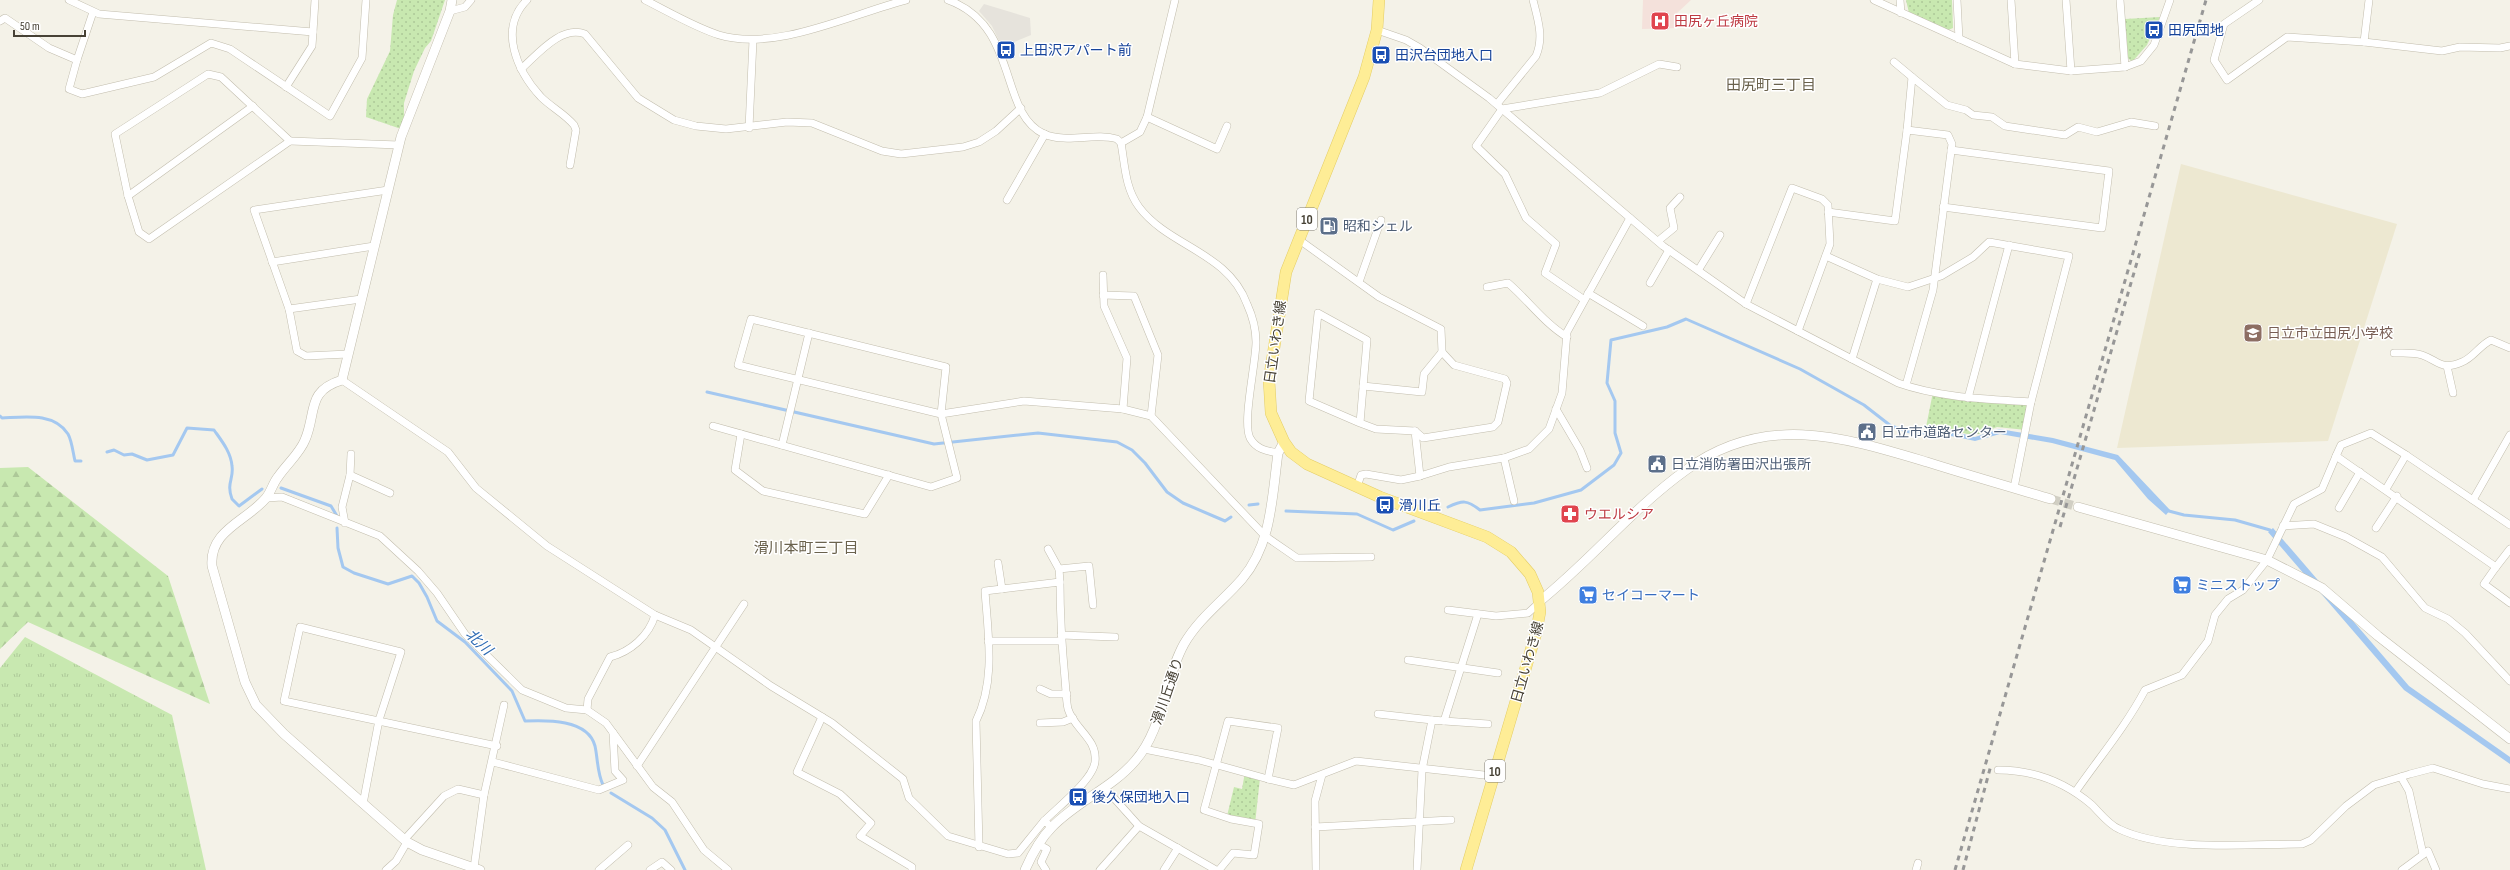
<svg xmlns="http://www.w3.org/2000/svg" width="2510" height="870" font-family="'Sofia Sans Condensed','Noto Sans JP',sans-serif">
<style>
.industrial{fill:#e6e3dc}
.education{fill:#ede8d1}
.medical{fill:#f4e1db}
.grass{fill:url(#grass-tufts)}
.forest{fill:url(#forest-firs)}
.park{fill:url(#park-dots)}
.water{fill:#a4c8f0}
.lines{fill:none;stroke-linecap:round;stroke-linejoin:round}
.stream{stroke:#a4c8f0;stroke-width:3}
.tertiary-tunnel{stroke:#d1cfc4;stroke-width:9;stroke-dasharray:9 4.5;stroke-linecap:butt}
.minor-casing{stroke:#c2bdad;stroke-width:8}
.tertiary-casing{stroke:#c2bdad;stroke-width:10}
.primary-casing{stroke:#e4cd65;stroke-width:12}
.minor{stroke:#fff;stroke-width:7}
.tertiary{stroke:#fff;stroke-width:9}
.primary{stroke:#feed96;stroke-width:11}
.rail{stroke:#979797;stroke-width:3;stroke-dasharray:5 5;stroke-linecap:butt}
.labels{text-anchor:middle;stroke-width:3;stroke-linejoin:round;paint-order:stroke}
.shield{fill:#fff;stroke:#7e7b72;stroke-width:1}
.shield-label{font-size:13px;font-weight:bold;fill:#474236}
.health-label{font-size:14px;fill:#be3a42;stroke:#fff;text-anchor:start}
.transit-label{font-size:14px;fill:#164399;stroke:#fff;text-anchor:start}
.service-label{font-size:14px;fill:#4e5e75;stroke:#fff;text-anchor:start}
.education-label{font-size:14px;fill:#785e54;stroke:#fff;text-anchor:start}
.street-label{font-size:14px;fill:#474236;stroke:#fff}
.shop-label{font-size:14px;fill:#366cbe;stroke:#fff;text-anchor:start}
.neighbourhood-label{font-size:15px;fill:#6a624d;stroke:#fff}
.water-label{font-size:15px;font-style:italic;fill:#2f6cb4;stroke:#fff}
</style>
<defs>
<pattern id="grass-tufts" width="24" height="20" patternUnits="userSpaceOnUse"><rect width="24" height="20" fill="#c8e8b0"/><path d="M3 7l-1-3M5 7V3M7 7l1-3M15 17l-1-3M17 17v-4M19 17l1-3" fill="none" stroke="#adc898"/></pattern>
<pattern id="forest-firs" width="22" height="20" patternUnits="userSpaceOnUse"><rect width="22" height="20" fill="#c8e8b0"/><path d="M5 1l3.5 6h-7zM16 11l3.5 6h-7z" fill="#adc898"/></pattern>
<pattern id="park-dots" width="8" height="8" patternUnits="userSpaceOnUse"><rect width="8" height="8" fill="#c8e8b0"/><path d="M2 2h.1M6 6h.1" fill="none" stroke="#adc898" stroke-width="1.8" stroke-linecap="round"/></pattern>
</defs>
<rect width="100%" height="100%" fill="#f4f2e8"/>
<polygon class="industrial" points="984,4 1030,18 1031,35 1002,47 992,26 979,11"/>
<polygon class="education" points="2181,164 2397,224 2328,441 2117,448"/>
<polygon class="medical" points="1643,0 1691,0 1677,13 1679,28 1642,29"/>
<polygon class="grass" points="25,637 172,715 206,870 0,870 0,668"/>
<polygon class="forest" points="28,467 168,576 210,704 28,622 0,649 0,468"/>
<g class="park">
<polygon points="397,0 445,0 431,41 425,48 414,71 404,103 404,130 366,117 367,99 390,51 393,15"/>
<polygon points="1906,0 1952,0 1953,28 1948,30 1909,13"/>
<polygon points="2160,17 2147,45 2132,62 2128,58 2125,19"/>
<polygon points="1933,392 2031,402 2026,430 1997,427 1980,434 1967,434 1946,428 1926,427"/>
<polygon points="1245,772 1260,778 1255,824 1227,816 1234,787 1242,789"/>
</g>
<g class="water">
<polygon points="1999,429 2053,438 2118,455 2170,510 2166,515 2148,499 2115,460 2052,443 2000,434 1975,441 1952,436 1955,432 1975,437"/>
<polygon points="2273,528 2409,686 2510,757 2510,764 2404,690 2268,532"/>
</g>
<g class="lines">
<g class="stream">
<polyline points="707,392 934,444 1038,433 1117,442 1132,450 1145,463 1167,492 1183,503 1225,521 1231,517"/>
<path d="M0,416L2,418C24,417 54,412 68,434C72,441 73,453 75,461H81"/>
<path d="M107,452L114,450L124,455L132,454L147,460L173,455L187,428L214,430C221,440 231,452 232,466C234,479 226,483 232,499L239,506L262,489"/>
<polyline points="281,488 331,506 337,516"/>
<polyline points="1249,505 1258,504"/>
<path d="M1448,507C1463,500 1467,500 1480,510L1534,503L1581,490L1614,465L1621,453L1615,433V401L1607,383L1611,340L1667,327L1686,319L1800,369L1864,405L1891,426L1910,432L1956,435"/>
<polyline points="2165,510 2184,515 2235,520 2270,530"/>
<polyline points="1286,511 1357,514 1393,530 1414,521"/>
<path d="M337,528L338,548L343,567L354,573L388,584L412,576L419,583L427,597L437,621L465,642L512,691L525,721C546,720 588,719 595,746C598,760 597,772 603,785"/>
<polyline points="611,793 652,818 665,830 685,870"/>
</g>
<polyline class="tertiary-tunnel" points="2051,499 2078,507"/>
<defs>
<g id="minor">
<polyline points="69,0 99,14 313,32 315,0"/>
<path d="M527,0C498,29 517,71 541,97C551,107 565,114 574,125L576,130L570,165"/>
<path d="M645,0C669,12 694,27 719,35C776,52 851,14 906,0"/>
<path d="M948,0C1020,26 998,113 1044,134C1067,144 1095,132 1117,139L1121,143C1125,165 1125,188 1139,207C1169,247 1228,252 1247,304C1252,315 1256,329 1256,342C1256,363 1242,422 1250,438C1256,449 1266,451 1278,453"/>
<polyline points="1874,0 2015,64 2071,71 2125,67 2141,61 2154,45 2170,0"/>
<polyline points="1900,0 1901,13"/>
<polyline points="1957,0 1959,39"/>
<polyline points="2011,0 2015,64"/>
<polyline points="2066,0 2071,71"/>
<polyline points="2120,0 2125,67"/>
<polyline points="2259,0 2224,24 2214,60 2227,80 2287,37 2364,42"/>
<polyline points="2369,0 2364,42 2442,51 2460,47 2500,48 2510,46"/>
<polyline points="450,11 465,7 471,0"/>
<polyline points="0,21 5,18 49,48 77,60 69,89 82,94 154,77 211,43 230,49 330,116 362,58 366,0"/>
<path d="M1377,30L1406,40L1420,48L1489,98L1663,246L1746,304L1898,383C1941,398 1986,399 2031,402"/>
<polyline points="77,60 93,12"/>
<polyline points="1894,62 1912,77"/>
<path d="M521,69C538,54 561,25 585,34L638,98L674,120L696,126L726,129L787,122L812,123L882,151L901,154L963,147L979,142L996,131L1021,108"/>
<polygon points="208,74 221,77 290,141 149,239 139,232 128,196 115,134"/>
<polyline points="286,87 312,46 313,32"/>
<path d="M1497,104L1536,56C1544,37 1538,20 1533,0"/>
<polyline points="1147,117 1217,149 1227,126"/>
<polyline points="749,128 753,40"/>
<polyline points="1907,130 1912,77 1947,105 1966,110 1973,115 1992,117 2005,126 2065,135 2078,127 2097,132 2131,122 2155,126"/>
<polyline points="290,141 399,145"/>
<polyline points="1121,143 1140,132 1147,117 1175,0"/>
<polyline points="128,196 253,106"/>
<polyline points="1007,200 1045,134"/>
<polyline points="1943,207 2102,228 2109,171 1951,150"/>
<polyline points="1828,212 1895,221 1907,130 1948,135 1952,144 1933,290 1906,385"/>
<polyline points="1298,239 1379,297 1441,329 1442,352 1454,365 1505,379 1507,383 1498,422 1493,427 1423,438 1415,431"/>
<polyline points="1658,241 1674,228 1670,208 1680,197"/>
<polyline points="1826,256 1877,279 1908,287 1941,276 1973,257 1989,242 2069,256 2031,402 2014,488"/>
<polyline points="272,262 374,246"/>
<polyline points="1699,269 1720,235"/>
<polyline points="1103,275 1104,306 1127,358 1123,409"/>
<polyline points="1359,282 1381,220"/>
<polyline points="1650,283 1669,250"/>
<path d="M1487,287L1508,283C1528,300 1544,323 1567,337"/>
<polyline points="1588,293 1643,326"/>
<polyline points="1103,295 1134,296 1158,355 1151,416"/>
<polyline points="1583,299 1545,273 1556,244 1526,218 1505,174 1476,146 1502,109 1600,93 1659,64 1677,67"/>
<polyline points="1746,304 1792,188 1822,199 1828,205 1830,244 1798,331"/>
<polyline points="289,309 361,299"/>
<path d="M2394,353C2403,353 2413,352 2422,355C2439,361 2441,371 2462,362C2473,358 2480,345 2491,340L2510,348"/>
<polyline points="348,354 306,356 297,351 289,309 254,210 388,190"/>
<polyline points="1852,359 1877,279"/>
<polyline points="2447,366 2453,393"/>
<polyline points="342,380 448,452 476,488 547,546 655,615 691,630 771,686 832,723 903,779 909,798 948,836 1008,854 1018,853 1044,821 1052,827"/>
<polyline points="1363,386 1422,392 1424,374 1442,352"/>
<polyline points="1968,398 2009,245"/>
<polyline points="1556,409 1580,450 1587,468"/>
<polyline points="1360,423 1309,401 1318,313 1367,340 1360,423 1376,429 1415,431 1420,476 1449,467 1504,458 1529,449 1549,429 1562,393 1567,332 1630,218"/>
<polyline points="713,426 931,487 957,478 941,414 946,367 751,319 738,365 941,414 1024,401 1123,409 1151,416 1265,536 1297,558 1371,557"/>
<polyline points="741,434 735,470 763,491 865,514 889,475"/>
<polyline points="782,445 809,333"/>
<polyline points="2336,456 2341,445 2371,433 2406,455"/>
<polyline points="1504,458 1514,501"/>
<polyline points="350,475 351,454"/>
<polyline points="1357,487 1361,475 1366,474 1401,480 1420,476"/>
<polyline points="2386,489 2406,455 2510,525"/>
<polyline points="267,498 282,497 380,536 418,571 437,593 465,634 522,690 566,708 587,710 606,723 653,787 672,802 704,850 728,870"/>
<polyline points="2473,500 2510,435"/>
<polyline points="2339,508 2360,472"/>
<polyline points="345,523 342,507 350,475 390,493"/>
<polyline points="2283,526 2314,524 2346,537 2382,557 2425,608 2448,619 2465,633 2510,681"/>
<polyline points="2376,528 2397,496"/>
<polyline points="1048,549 1059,569 1060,582"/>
<polyline points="998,563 1002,589"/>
<polyline points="2496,567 2510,549"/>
<polyline points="1059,569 1089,566 1093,605"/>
<polyline points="1448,610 1496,616 1528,613 1540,602"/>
<polyline points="1061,635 1115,637"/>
<polyline points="988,641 1061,641"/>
<polyline points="1408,660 1498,673"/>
<polyline points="1040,689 1051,694 1067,694"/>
<path d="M587,710L588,699L610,657C630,652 649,636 655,615"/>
<polyline points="1378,714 1432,720"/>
<polyline points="822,717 797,772 840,794 871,823 860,836 912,867 912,870"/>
<polyline points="1444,721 1488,724"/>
<polyline points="1040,723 1063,722 1073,718"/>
<polyline points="1144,749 1199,760 1268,779"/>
<polyline points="493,762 599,790 623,780 615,771 613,733"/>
<polyline points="637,766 744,604"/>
<path d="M1998,770C2034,770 2065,782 2092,805C2100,813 2109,825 2119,829C2167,852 2248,844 2302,844L2311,840L2346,806L2374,785L2410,774L2433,768L2483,784L2510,789"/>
<polyline points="2401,777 2409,791 2423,854"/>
<polyline points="1105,788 1139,826 1216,870"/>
<path d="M2076,791C2099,758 2126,726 2145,690L2182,675L2208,641L2215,615L2228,599L2243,590L2267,560L2294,504L2322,489L2336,456L2496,567L2484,584L2510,603"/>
<polyline points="363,804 379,720 401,652 300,627 284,701 497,746"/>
<polyline points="1315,827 1451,820"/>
<polyline points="404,840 444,796 458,789 484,795"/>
<polyline points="1038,844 1047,849 1041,862 1046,870"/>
<path d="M979,847L976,721C996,681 988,634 985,591L1060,582C1060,615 1062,647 1065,679C1066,689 1066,700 1068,709C1074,729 1098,739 1095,762C1093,780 1057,808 1044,821"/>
<polyline points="474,868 484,795 504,705"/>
<polyline points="386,870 396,861 407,842"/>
<polyline points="599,870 628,845"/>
<polyline points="650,870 662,862 671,870"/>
<polyline points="1100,870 1139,826"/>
<polyline points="1164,870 1178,848"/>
<polyline points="1219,870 1233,853 1254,855 1259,824 1231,819 1204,810 1228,721 1278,728 1268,779 1294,785 1356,761 1493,776"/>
<polyline points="1316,870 1315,801 1322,775"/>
<polyline points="1417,870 1422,770 1432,720 1444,721 1478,614"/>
<polyline points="1916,870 1918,863"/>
<polyline points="2402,870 2428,851 2436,870"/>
</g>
<g id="tertiary">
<path d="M452,0L450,11L401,137L342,380C306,391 317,412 305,440C300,453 286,465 278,477C273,483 271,492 266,498C247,521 209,530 212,566L245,682L256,705L284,734L407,842L422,850L480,870"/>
<polyline points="2078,507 2267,560 2322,588 2378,636 2510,739"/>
<path d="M1540,601C1591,560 1633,508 1686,470C1765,412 1843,437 1927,462C1968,475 2010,487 2051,499"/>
<path d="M1025,870C1032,854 1040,839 1052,827C1077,801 1112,788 1135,761C1164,728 1163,682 1184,644C1199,618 1223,601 1242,579C1272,544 1272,496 1278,453L1284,442"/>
</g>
<polyline id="primary" points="1379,0 1377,30 1364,77 1286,272 1269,380 1271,413 1284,442 1291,452 1307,464 1380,497 1487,537 1511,552 1530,574 1538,592 1540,612 1536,633 1466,870"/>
</defs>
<use href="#minor" class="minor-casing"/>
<use href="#tertiary" class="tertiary-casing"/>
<use href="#primary" class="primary-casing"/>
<use href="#minor" class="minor"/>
<use href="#tertiary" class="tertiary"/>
<use href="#primary" class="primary"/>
<g class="rail">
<polyline points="2060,527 2140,252"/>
<polyline points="1955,870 2206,0"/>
<polyline points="1963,870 1991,765"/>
</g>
</g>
<defs>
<symbol id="hospital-square" viewBox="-11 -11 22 22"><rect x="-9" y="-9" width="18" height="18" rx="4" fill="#e0444e" stroke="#fff"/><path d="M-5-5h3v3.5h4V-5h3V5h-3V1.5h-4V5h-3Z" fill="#fff"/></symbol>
<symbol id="bus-square" viewBox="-11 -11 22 22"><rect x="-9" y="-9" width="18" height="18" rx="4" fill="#1a4fb4" stroke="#fff"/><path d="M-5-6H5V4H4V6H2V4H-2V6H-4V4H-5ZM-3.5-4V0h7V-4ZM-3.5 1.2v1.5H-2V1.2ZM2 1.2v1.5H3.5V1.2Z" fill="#fff"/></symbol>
<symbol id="fuel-square" viewBox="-11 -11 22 22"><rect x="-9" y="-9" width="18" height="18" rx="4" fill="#5c6f8a" stroke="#fff"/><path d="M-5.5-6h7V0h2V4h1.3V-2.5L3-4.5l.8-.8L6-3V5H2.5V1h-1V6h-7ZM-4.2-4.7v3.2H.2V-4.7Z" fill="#fff"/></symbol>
<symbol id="school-square" viewBox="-11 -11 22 22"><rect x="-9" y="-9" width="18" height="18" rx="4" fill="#8d6e63" stroke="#fff"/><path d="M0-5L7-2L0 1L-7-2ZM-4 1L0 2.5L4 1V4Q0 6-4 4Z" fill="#fff"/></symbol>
<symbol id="civic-square" viewBox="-11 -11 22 22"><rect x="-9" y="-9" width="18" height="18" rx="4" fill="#5c6f8a" stroke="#fff"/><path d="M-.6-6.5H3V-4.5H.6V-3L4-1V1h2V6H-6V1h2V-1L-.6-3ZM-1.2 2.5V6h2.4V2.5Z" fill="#fff"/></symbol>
<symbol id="pharmacy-square" viewBox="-11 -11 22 22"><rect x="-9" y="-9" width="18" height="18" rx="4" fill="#e0444e" stroke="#fff"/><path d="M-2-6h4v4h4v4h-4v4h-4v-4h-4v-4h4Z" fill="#fff"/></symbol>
<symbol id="supermarket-square" viewBox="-11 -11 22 22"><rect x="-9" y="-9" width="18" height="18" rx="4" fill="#3f7fe0" stroke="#fff"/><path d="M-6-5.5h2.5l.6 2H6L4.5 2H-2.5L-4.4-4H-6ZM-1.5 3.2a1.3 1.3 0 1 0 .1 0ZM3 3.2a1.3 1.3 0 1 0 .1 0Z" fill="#fff"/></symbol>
</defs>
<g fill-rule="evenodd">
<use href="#hospital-square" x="1649" y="10" width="22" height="22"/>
<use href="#bus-square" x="2143" y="19" width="22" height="22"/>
<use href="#bus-square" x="995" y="39" width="22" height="22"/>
<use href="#bus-square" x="1370" y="44" width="22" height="22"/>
<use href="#fuel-square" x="1318" y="215" width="22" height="22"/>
<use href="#school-square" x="2242" y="322" width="22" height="22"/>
<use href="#civic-square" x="1856" y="421" width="22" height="22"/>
<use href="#civic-square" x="1646" y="453" width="22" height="22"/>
<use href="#bus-square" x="1374" y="494" width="22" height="22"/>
<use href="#pharmacy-square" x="1559" y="503" width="22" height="22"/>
<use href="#supermarket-square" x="2171" y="574" width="22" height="22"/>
<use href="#supermarket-square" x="1577" y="584" width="22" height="22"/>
<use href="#bus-square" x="1067" y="786" width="22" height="22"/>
</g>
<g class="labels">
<g class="shield">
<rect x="1297" y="208" width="20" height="22" rx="3"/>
<rect x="1485" y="760" width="20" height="22" rx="3"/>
</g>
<g class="shield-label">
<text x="1307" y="224">10</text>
<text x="1495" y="776">10</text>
</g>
<g class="health-label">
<text x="1674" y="26">田尻ヶ丘病院</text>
<text x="1584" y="519">ウエルシア</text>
</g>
<g class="transit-label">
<text x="2168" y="35">田尻団地</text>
<text x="1020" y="55">上田沢アパート前</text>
<text x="1395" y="60">田沢台団地入口</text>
<text x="1399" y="510">滑川丘</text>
<text x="1092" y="802">後久保団地入口</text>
</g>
<g class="service-label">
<text x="1343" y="231">昭和シェル</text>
<text x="1881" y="437">日立市道路センター</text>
<text x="1671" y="469">日立消防署田沢出張所</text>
</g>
<g class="education-label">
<text x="2267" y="338">日立市立田尻小学校</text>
</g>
<g class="street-label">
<text transform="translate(1275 342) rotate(-82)" y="5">日立いわき線</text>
<text transform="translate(1527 662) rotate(-74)" y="5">日立いわき線</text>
<text transform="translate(1167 691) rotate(-71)" y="5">滑川丘通り</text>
</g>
<g class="shop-label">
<text x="2196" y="590">ミニストップ</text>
<text x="1602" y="600">セイコーマート</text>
</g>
<g class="neighbourhood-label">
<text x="1771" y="90">田尻町三丁目</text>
<text x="806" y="553">滑川本町三丁目</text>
</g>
<g class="water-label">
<text transform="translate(479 642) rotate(44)" y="5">北川</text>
</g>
</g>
<path d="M14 30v6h71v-6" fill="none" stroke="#474236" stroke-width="2"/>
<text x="20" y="30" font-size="12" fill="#474236" stroke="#ffffff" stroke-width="3" paint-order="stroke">50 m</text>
</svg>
